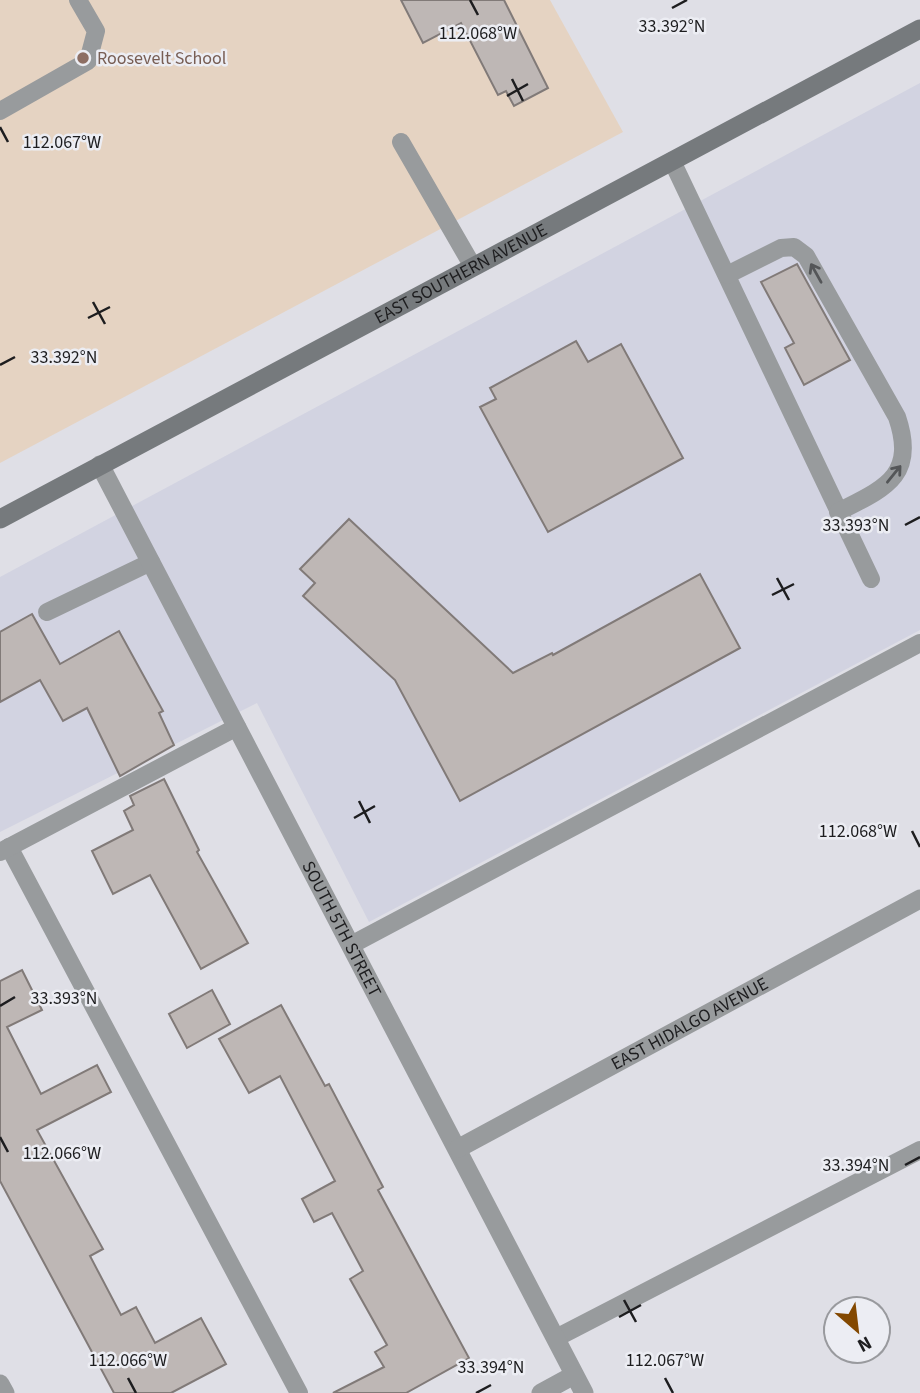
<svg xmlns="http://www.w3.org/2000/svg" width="920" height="1393" font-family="'Source Sans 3',sans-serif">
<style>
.built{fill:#d2d3e1}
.education{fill:#e5d3c2}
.building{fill:#beb7b5;stroke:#817a78;stroke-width:2}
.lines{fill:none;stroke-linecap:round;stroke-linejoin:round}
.service{stroke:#989b9d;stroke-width:18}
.minor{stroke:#989b9d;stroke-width:19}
.secondary{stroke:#767a7d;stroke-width:19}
.oneway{stroke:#545658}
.ticks{fill:none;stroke:#1d1d1f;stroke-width:2.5}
.education-dot{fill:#8d6e63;stroke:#ecedf3;stroke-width:2.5}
.labels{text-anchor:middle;stroke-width:5;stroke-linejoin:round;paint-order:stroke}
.education-label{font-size:18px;fill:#785e54;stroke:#ecedf3;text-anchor:start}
.street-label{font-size:18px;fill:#1d1d1f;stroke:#ecedf3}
.ticks-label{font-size:18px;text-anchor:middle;fill:#1d1d1f;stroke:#ecedf3;stroke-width:5;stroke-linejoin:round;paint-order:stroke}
</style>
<rect width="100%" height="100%" fill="#dfdfe6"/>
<polygon class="built" points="920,83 920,630 369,922 257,703 0,832 0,577"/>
<polygon class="education" points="0,0 550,0 623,132 0,463"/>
<g class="building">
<polygon points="401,0 504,0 548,88 514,106 506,91 498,95 461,23 423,43"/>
<polygon points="797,264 850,360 804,385 785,348 794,343 761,282"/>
<polygon points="576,341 588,362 621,344 683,458 548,532 480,407 496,399 490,388"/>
<polygon points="349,519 513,673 552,653 553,655 700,574 740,648 460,801 395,680 303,596 315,583 300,569"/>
<polygon points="32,614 60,664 119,631 163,711 159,713 174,745 120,776 87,708 63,721 40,680 0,702 0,632"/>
<polygon points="164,779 199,850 197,852 248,943 201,969 150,875 113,894 92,851 133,830 124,811 134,805 130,796"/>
<polygon points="22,970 42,1010 7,1027 41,1094 97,1065 111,1092 37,1130 103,1249 90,1256 121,1315 136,1307 155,1343 201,1318 226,1364 171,1393 114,1393 0,1181 0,981"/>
<polygon points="212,990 230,1024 187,1048 169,1014"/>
<polygon points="281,1005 325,1086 329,1084 383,1187 378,1190 469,1358 406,1393 333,1393 384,1367 375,1352 387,1345 350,1279 363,1271 332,1213 314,1222 302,1199 335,1181 280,1076 249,1093 219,1039"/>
</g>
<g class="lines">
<g class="service">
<polyline points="0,111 88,61 96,31 78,0"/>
<polyline points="401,142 472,265"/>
<polyline points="672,161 871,579"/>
<path d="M727,275L781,248L794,247L806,256L897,417C917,476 885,488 838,512"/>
<polyline points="47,612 151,562"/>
<polyline points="9,847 299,1393"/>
<polyline points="0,852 237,727"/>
<polyline points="351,945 920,643"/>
<polyline points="556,1338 920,1150"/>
</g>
<g class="minor">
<path id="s1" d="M100,465L584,1393"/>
<path id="s2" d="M459,1148L920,899"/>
<polyline points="0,1384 5,1393"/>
<polyline points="541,1393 574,1375"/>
</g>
<path class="secondary" id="s3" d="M0,519L920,29"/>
</g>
<defs><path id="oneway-shaft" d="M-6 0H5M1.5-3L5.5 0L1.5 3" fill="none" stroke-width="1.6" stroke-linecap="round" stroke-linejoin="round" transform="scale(1.75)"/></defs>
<g class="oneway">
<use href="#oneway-shaft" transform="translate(816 273) rotate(-119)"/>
<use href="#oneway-shaft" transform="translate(894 474) rotate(-51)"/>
</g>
<path class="ticks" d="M470,0L478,15M672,8L687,0M512,79L523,101M507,96L528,84M0,127L8,142M93,302L105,324M88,318L110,307M0,365L15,357M905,525L920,517M777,578L789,600M772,595L794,584M359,801L370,823M354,818L375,806M912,831L920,847M0,1006L15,997M0,1137L8,1152M905,1165L920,1157M624,1300L636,1322M619,1317L641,1305M128,1378L136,1393M665,1378L673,1393M476,1393L491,1385"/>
<circle class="education-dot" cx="83" cy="58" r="7"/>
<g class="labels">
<g class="education-label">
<text x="97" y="64">Roosevelt School</text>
</g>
<g class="street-label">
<text dy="6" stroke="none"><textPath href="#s3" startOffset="522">EAST SOUTHERN AVENUE</textPath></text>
<text dy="6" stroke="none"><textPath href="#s1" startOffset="523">SOUTH 5TH STREET</textPath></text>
<text dy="6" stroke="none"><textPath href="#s2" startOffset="262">EAST HIDALGO AVENUE</textPath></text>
</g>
</g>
<g class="ticks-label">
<text x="672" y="32">33.392°N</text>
<text x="478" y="39">112.068°W</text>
<text x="62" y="148">112.067°W</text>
<text x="64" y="363">33.392°N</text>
<text x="856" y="531">33.393°N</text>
<text x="858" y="837">112.068°W</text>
<text x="64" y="1004">33.393°N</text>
<text x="62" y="1159">112.066°W</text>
<text x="856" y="1171">33.394°N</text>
<text x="128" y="1366">112.066°W</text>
<text x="665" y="1366">112.067°W</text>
<text x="491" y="1373">33.394°N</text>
</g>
<g transform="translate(857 1330) rotate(152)"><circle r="33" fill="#ecedf3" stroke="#999a9e" stroke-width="2"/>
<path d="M0-5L12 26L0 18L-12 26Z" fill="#834800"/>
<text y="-10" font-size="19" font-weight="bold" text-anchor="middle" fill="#1d1d1f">N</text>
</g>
</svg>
